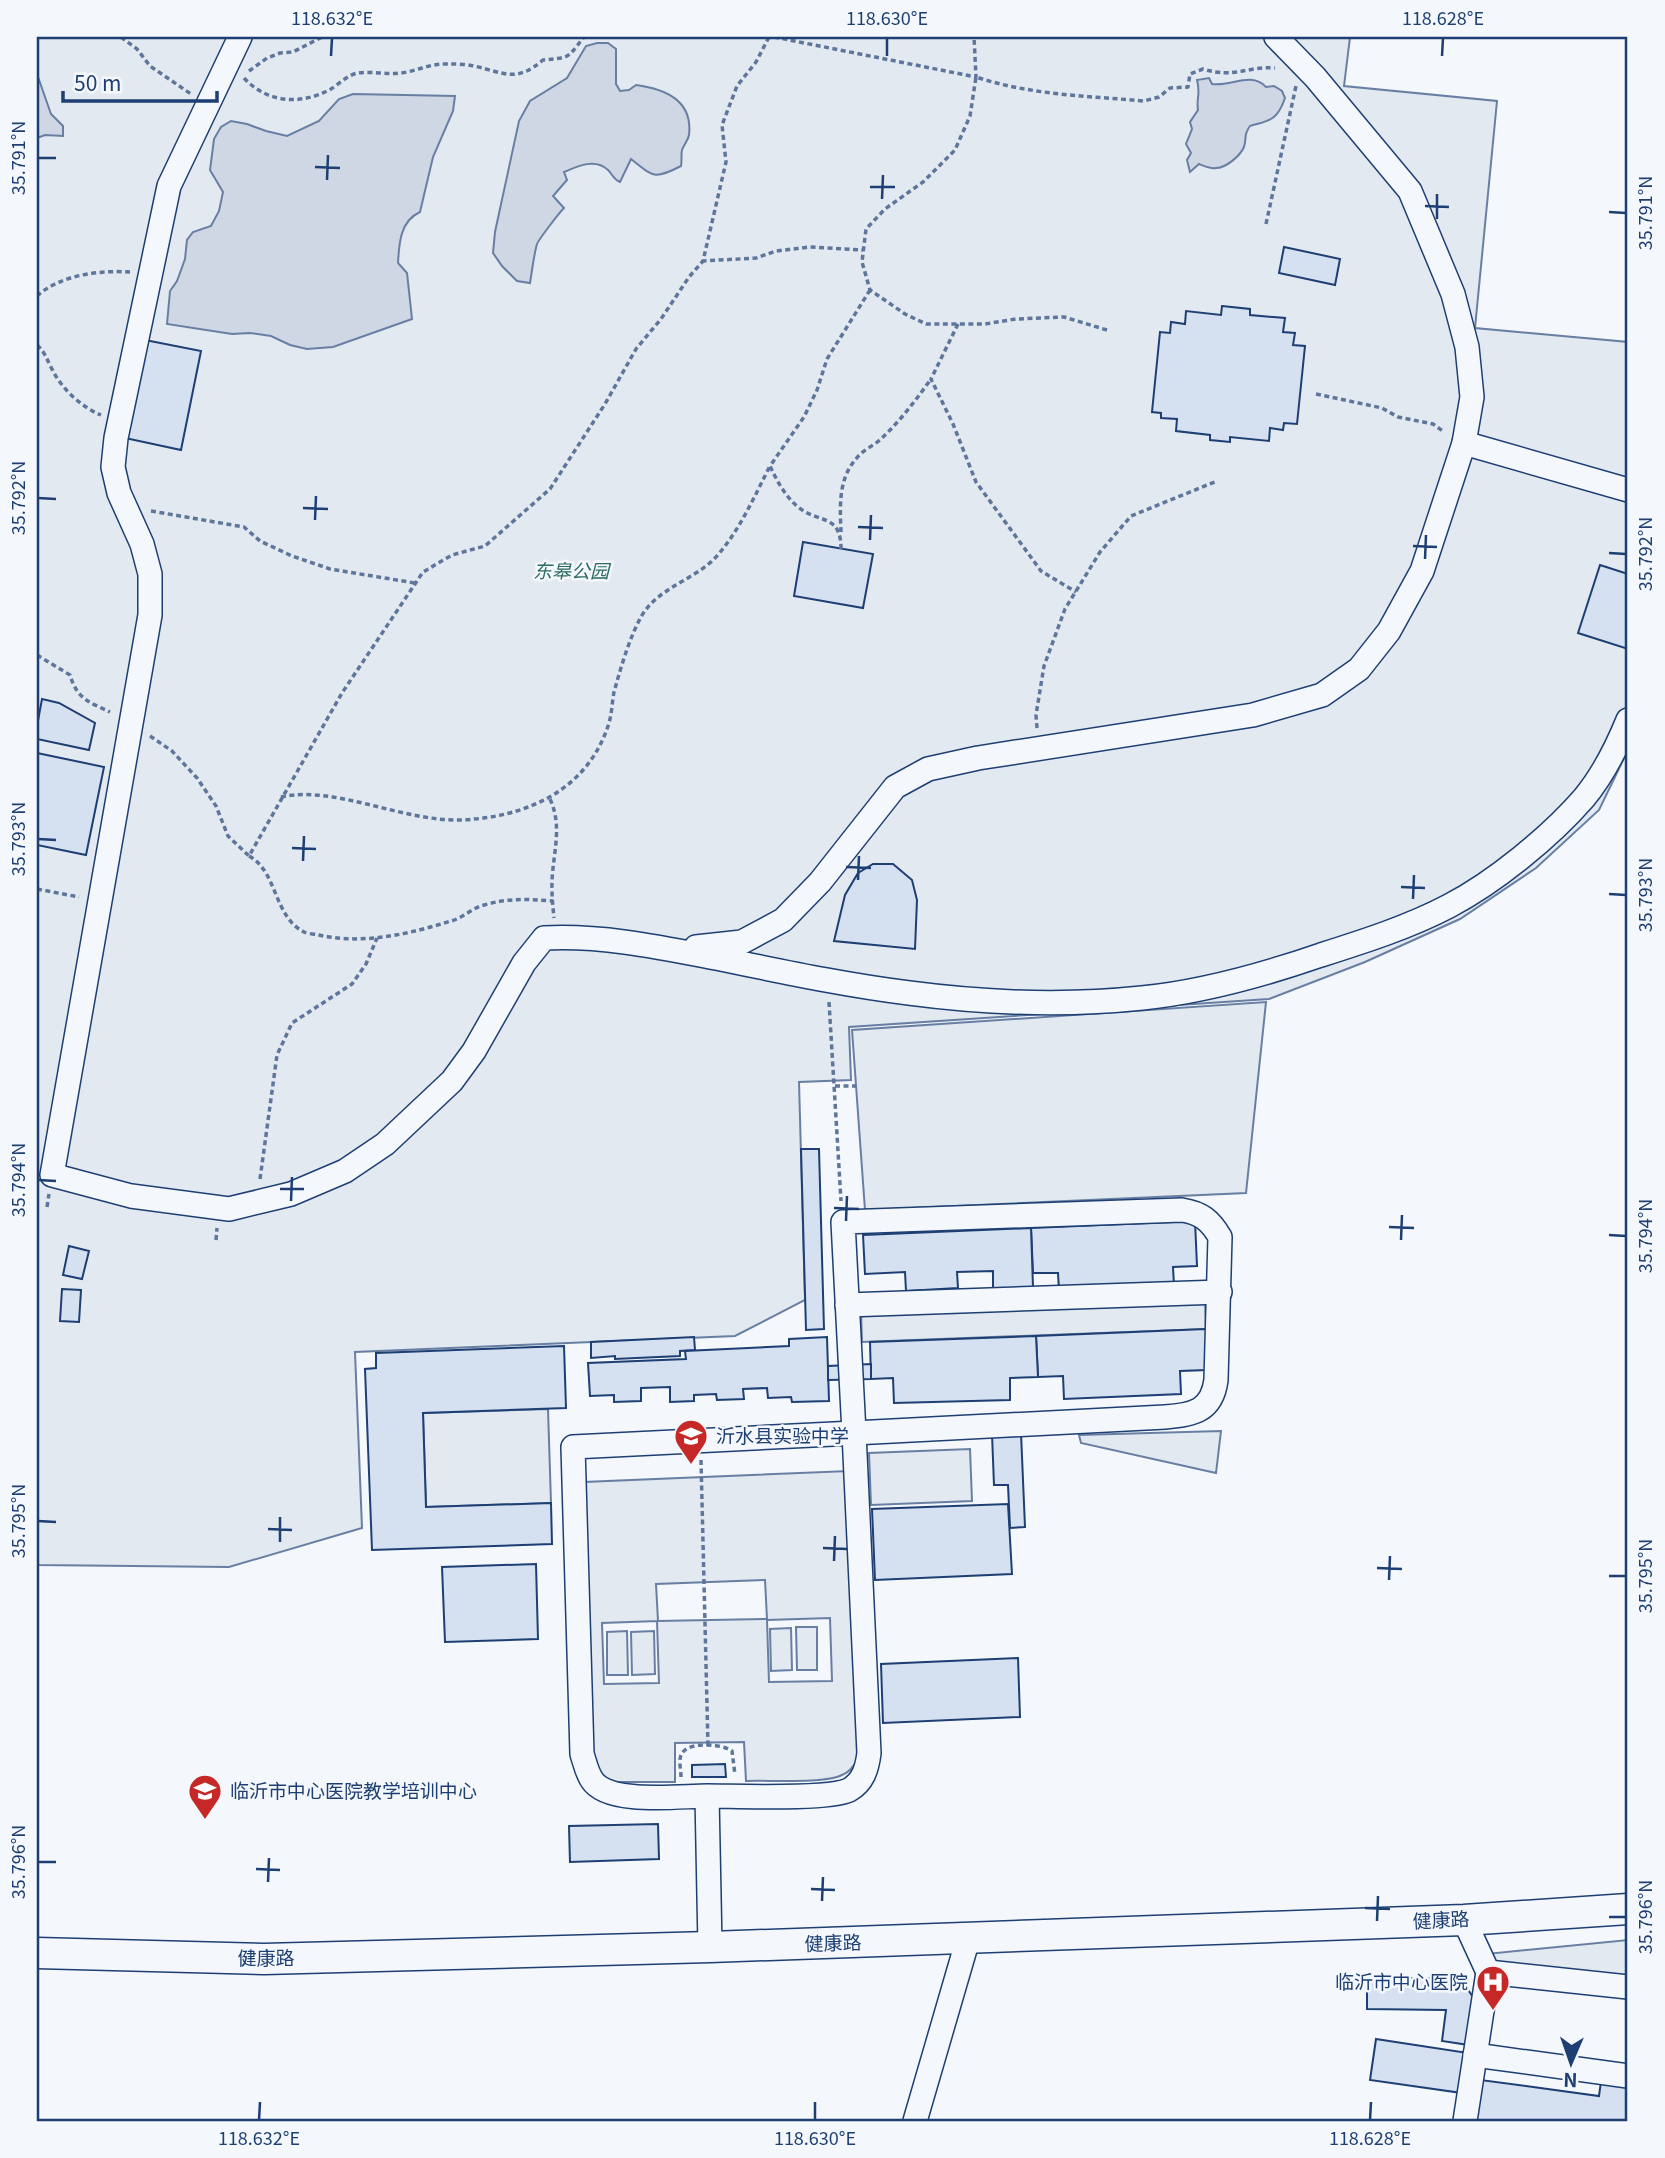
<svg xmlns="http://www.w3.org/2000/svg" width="1665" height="2158" font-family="Georgia,'Noto Sans SC',serif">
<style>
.green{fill:#e3e9f0;stroke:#687fa3;stroke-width:2;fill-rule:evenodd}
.water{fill:#cfd7e4;stroke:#687fa3;stroke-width:2}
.building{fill:#d5e0f0;stroke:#1d3f73;stroke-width:2}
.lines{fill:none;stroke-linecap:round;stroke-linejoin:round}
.minor-casing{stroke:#1d3f73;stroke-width:26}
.major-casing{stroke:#1d3f73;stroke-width:33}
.path{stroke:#5e769c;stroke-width:3.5;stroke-dasharray:5 3.5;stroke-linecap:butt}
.minor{stroke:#f4f7fb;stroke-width:23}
.major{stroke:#f4f7fb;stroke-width:30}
.ticks{fill:none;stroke:#1d3f73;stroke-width:2.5}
.labels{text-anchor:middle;stroke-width:5;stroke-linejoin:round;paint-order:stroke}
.park-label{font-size:19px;font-style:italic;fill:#2c6c60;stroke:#f4f7fb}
.poi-label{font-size:19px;fill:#1d3f73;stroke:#f4f7fb;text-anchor:start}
.street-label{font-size:19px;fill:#1d3f73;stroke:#f4f7fb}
.neatline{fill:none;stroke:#1d3f73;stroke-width:2.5}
.ticks-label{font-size:18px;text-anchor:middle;fill:#1d3f73}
</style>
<rect width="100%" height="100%" fill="#f4f7fb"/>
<g class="green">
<polygon points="37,37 1350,37 1344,86 1497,101 1475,328 1628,342 1628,750 1599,810 1536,868 1460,919 1365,962 1269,999 849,1027 851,1080 799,1082 805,1300 735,1336 355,1352 362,1528 229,1567 37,1565"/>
<polygon points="1266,1002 1246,1193 865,1210 852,1030"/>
<polygon points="1205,1300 1206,1329 862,1342 861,1312"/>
<polygon points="548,1409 551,1503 426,1507 423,1413"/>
<polygon points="1221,1431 1216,1473 1081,1443 1079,1435"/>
<polygon points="970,1449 972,1501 871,1505 869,1453"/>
<path d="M849,1471L858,1759C854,1766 850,1772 842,1775C825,1784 768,1780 746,1781L744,1742L675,1743V1782H614C602,1777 598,1771 593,1760L584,1482ZM765,1580L767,1619L658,1621L656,1584ZM830,1618L832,1681L769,1682L767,1620ZM657,1621L659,1683L604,1684L602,1623Z"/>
<polygon points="796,1627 817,1627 817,1670 797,1670"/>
<polygon points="791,1628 792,1670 771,1671 770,1629"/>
<polygon points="627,1631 628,1675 607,1675 607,1632"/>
<polygon points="654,1631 655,1674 632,1675 631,1632"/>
<polygon points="1628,1940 1628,1982 1494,1969 1486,1954"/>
</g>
<g class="water">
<path d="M597,43H608L616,49V84L620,91L629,90L636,85C665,89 693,100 689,135C688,141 684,144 682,150C681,154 682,161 681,166C654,180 654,177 631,159L620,182C613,179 613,175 608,170C595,158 578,166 564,172L567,180L553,196L564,208C559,213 539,239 537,244C534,254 532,271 530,283L517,281L502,266L493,253L495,232L519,121L530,101L567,78L586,46Z"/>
<polygon points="37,74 51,114 63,126 63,136 45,135 37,138"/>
<path d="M1209,78L1212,84C1231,87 1251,71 1266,87L1274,86L1282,91L1285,98C1277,121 1270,120 1250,126C1243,135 1247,138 1244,147C1240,156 1226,168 1216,168C1211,169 1204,166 1199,164L1190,172L1187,160L1191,153L1186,144L1192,129L1190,122L1198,110C1196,98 1201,94 1197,80Z"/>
<path d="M353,94L455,96L453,111L433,157L420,212C400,221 399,244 398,263L407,273L412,319L333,347L307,349L290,345L271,336L250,333L232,334L167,324L170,291L177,281L185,259L187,240L193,232L211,226L219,211L223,192L210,170L214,139L221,127L231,121L247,124L266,131L287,136L319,121L339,99Z"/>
</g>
<g class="building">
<polygon points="1284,247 1340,259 1335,285 1279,273"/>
<polygon points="1222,306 1250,309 1250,315 1285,318 1283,332 1295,333 1293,345 1305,346 1297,424 1284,423 1283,430 1270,428 1269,441 1230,437 1230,442 1210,440 1210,435 1176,431 1177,419 1161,418 1161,413 1152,412 1160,332 1170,333 1171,322 1185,324 1186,311 1221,315"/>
<polygon points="145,340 201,351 181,450 125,438"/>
<polygon points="803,542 873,554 863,608 794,596"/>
<polygon points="1600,565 1628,574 1628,649 1578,633"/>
<polygon points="42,699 59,703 95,723 89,750 37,739 37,726"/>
<polygon points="37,753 104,767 86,855 37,845"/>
<polygon points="873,864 893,864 912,880 917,900 915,949 834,941 845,895 858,873"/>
<polygon points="801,1149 819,1149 824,1329 806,1330"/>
<polygon points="1195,1221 1197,1266 1173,1267 1174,1285 1059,1290 1058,1273 1033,1273 1031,1228"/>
<polygon points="1031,1228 1033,1287 993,1289 993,1271 957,1272 958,1288 906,1291 905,1272 865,1274 863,1235"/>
<polygon points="69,1246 89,1251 82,1279 63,1275"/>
<polygon points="62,1289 81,1290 79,1322 60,1321"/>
<polygon points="1206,1329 1207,1370 1180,1371 1181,1394 1064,1399 1063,1376 1038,1377 1036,1336"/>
<polygon points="1036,1336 1038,1377 1010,1378 1010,1400 894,1403 893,1378 871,1379 870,1342"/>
<polygon points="694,1337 695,1350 680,1351 680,1356 615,1359 615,1356 591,1358 591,1342"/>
<polygon points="827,1337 829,1401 792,1402 791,1397 768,1398 767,1388 743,1389 744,1399 717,1400 716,1394 694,1395 694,1401 670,1402 670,1387 641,1388 641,1401 614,1402 614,1395 590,1396 588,1363 686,1359 685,1351 789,1346 789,1339"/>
<polygon points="564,1346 566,1408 423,1413 426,1507 551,1503 552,1544 372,1550 365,1369 376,1368 376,1353"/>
<polygon points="871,1364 871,1379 828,1380 828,1366"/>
<polygon points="1021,1433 1025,1527 1010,1528 1008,1485 994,1485 992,1434"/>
<polygon points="1008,1504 1012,1574 875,1580 872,1509"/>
<polygon points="536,1564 538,1639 445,1642 442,1567"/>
<polygon points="1018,1658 1020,1717 883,1723 881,1664"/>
<polygon points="725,1764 726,1777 692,1777 692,1765"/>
<polygon points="658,1824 659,1859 570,1862 569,1826"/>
<polygon points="1367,1978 1447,1978 1457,1981 1466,1987 1473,1997 1469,2045 1442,2041 1446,2010 1367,2009"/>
<polygon points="1376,2039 1468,2053 1462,2093 1370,2080"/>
<polygon points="1602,2074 1628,2077 1628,2121 1475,2121 1481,2080 1599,2096"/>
</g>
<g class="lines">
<defs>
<g id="minor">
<path d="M240,37L169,186L116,438L113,467L119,493L142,544L150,574V615L52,1175L131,1196L229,1209L291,1194L345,1171L385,1144L452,1081L474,1051L524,963L544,938C602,935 659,947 716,958C780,971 844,985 909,993C985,1003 1066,1006 1142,998C1203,992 1263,975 1321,955C1365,941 1409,927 1449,906C1495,882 1550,837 1584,798C1603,775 1617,747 1628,720"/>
<polyline points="1276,37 1315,77 1410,191 1453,294 1467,347 1472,397 1464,443"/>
<polyline points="696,947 742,942 783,920 820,882 895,787 928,769 978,758 1253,715 1322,695 1359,669 1389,631 1422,571 1464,443 1628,490"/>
<path d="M1182,1210C1201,1213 1210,1220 1220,1237L1216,1380C1212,1411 1193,1415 1165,1417L854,1433L843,1222Z"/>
<polyline points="847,1305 1220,1292"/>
<path d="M707,1796C736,1796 828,1800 849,1790C863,1782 867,1769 869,1753L854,1433L573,1447L582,1754C585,1763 587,1773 592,1780C608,1805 679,1796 707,1796L710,1947"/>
<polyline points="1464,1920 1488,1972"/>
<polyline points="1475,2055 1628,2076"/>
<polyline points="915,2121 968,1939"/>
<polyline points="1465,2121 1488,1972 1628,1987"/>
</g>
<polyline id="major" points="37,1953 264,1959 710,1947 1464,1920 1628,1909"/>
</defs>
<use href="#minor" class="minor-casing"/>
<use href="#major" class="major-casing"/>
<g class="path">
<polyline points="121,37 137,49 150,66 191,94"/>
<polyline points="769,37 756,62 737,86 722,125 726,162 703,261 756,258 776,251 810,247 863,250"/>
<polyline points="774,37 976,77 974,37"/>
<polyline points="249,71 267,58 280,53 293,52 322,37"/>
<path d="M244,78C268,104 302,105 331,89C339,84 349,74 358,73C372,71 387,75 401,73C417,71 431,63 448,64C456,64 466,64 474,66C505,73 516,83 543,60C570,57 566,60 584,37"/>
<polyline points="1266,224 1296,86"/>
<path d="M37,296C60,275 99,270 130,272"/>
<polyline points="958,324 931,379 953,424 976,482 1041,571 1076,592"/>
<path d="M1107,330L1064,317L1016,319L985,324H926L905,314L870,290L862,262L866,229L885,209L923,182L955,150L970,116L976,77C1030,95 1088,96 1144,101L1159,97L1170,88L1188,87L1190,74L1203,69C1235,79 1246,66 1275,68"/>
<path d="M37,345C45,352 47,360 52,369C61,388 81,407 101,415"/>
<polyline points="1316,394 1382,408 1398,417 1433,424 1444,432"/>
<polyline points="151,511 244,527 260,541 292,556 330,569 415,583"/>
<path d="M841,532C840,507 838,479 856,459C862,450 874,446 882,438C900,421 916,400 931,379"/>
<path d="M841,549C841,513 819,524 798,507C785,496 777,481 770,466L804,417L817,390L827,359L870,290"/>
<path d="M37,655L70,675C77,699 89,702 110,712"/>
<polyline points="1037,728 1036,715 1044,666 1065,609 1100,552 1131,516 1217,481"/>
<polyline points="150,736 172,751 197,778 216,806 228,836 249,856 342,693 423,572 452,555 485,546 550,489 605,404 636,349 661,319 689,277 703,261"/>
<path d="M281,797C334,785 401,821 459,820C525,818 588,791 609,723C612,713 612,702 614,692C621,667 629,639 641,617C658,587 693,581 715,558C739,532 754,497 770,466"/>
<path d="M550,799C564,829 551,858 552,889C552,899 553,908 554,918"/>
<path d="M249,856C278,872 273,916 304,932C308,934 315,934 319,935C363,945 409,934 451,921C463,918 472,908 484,905C508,898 528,899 553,901"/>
<polyline points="37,889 79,897"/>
<polyline points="829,1002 841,1201"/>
<polyline points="835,1086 856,1086"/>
<polyline points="260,1179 277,1055 292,1023 352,984 366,964 377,938"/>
<polyline points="47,1207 49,1194"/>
<polyline points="216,1240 217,1228"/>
<polyline points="701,1460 708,1746"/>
<path d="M681,1777C681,1770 678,1759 682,1753C690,1741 722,1744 732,1751L735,1775"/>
</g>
<use href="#minor" class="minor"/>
<use href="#major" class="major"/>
</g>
<path class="ticks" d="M331,56L332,38M887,56V38M1442,56L1443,38M38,158H56M315,167L340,168M327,180L328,155M870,187H895M882,199L883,175M1425,206L1449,207M1609,212L1626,213M1437,219V194M38,498L56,499M303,508L328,509M315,520L316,496M858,527L883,528M870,540L871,515M1413,546L1437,547M1609,553L1626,554M1425,559L1426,535M38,839L56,840M292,848L316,849M303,861L304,836M846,867L871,868M858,880L859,856M1401,887L1425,888M1609,894L1626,895M1413,899L1414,875M38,1180L56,1181M280,1189H304M291,1201L292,1177M834,1208L859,1209M846,1221L847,1196M1389,1227L1414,1228M1609,1235L1626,1236M1401,1240L1402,1215M38,1521L56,1522M268,1529L292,1530M280,1542V1517M823,1548L847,1549M834,1561L835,1536M1377,1568L1402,1569M1609,1576H1626M1389,1580L1390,1556M38,1862H56M256,1869L280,1870M268,1882L269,1858M811,1889L835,1890M822,1901L823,1877M1365,1908L1390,1909M1609,1917H1626M1377,1921L1378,1896M259,2120L260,2102M815,2120V2102M1370,2120L1371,2102"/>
<defs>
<symbol id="school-pin" viewBox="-11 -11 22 30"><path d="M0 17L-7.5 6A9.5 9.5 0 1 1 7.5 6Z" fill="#c62828" stroke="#f4f7fb"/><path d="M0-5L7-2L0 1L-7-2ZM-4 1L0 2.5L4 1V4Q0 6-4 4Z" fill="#fff"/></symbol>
<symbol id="hospital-pin" viewBox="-11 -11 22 30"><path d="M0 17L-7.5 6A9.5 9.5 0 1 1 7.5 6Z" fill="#c62828" stroke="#f4f7fb"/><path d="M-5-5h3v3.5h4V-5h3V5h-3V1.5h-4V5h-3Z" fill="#fff"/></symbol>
</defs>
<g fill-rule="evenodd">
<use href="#school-pin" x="672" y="1417" width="38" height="52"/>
<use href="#school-pin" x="186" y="1772" width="38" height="52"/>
<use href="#hospital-pin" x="1474" y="1963" width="38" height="52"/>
</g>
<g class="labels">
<g class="park-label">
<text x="571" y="578">东皋公园</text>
</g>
<g class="poi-label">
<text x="716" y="1443">沂水县实验中学</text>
<text x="230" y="1798">临沂市中心医院教学培训中心</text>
<text x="1468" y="1989" text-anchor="end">临沂市中心医院</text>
</g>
<g class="street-label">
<text transform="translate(1441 1920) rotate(-3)" y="7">健康路</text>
<text transform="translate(833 1943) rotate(-2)" y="7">健康路</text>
<text x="266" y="1965">健康路</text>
</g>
</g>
<rect width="1665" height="2158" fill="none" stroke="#f4f7fb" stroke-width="77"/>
<g transform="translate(1571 2063) rotate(182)" stroke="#f4f7fb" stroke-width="5" paint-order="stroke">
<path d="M0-5L12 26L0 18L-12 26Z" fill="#1d3f73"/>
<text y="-10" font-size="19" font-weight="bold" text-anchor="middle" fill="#1d3f73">N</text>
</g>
<path d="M63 91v10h154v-10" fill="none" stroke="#1d3f73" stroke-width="3.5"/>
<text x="74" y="91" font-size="21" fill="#1d3f73" stroke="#f4f7fb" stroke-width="5" paint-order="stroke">50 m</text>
<rect x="38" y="38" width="1588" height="2082" class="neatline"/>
<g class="ticks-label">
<text x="332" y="25">118.632°E</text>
<text x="887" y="25">118.630°E</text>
<text x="1443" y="25">118.628°E</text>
<text transform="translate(19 158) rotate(-90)" y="6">35.791°N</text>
<text transform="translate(1646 213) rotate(-90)" y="6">35.791°N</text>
<text transform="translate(19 498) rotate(-90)" y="6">35.792°N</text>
<text transform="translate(1646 554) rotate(-90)" y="6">35.792°N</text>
<text transform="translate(19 839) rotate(-90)" y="6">35.793°N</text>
<text transform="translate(1646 895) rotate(-90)" y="6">35.793°N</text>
<text transform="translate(19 1180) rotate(-90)" y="6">35.794°N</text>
<text transform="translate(1646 1236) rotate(-90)" y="6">35.794°N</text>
<text transform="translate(19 1521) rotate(-90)" y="6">35.795°N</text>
<text transform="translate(1646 1576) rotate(-90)" y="6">35.795°N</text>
<text transform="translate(19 1862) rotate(-90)" y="6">35.796°N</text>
<text transform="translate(1646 1917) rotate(-90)" y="6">35.796°N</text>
<text x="259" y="2145">118.632°E</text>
<text x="815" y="2145">118.630°E</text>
<text x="1370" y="2145">118.628°E</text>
</g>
</svg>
